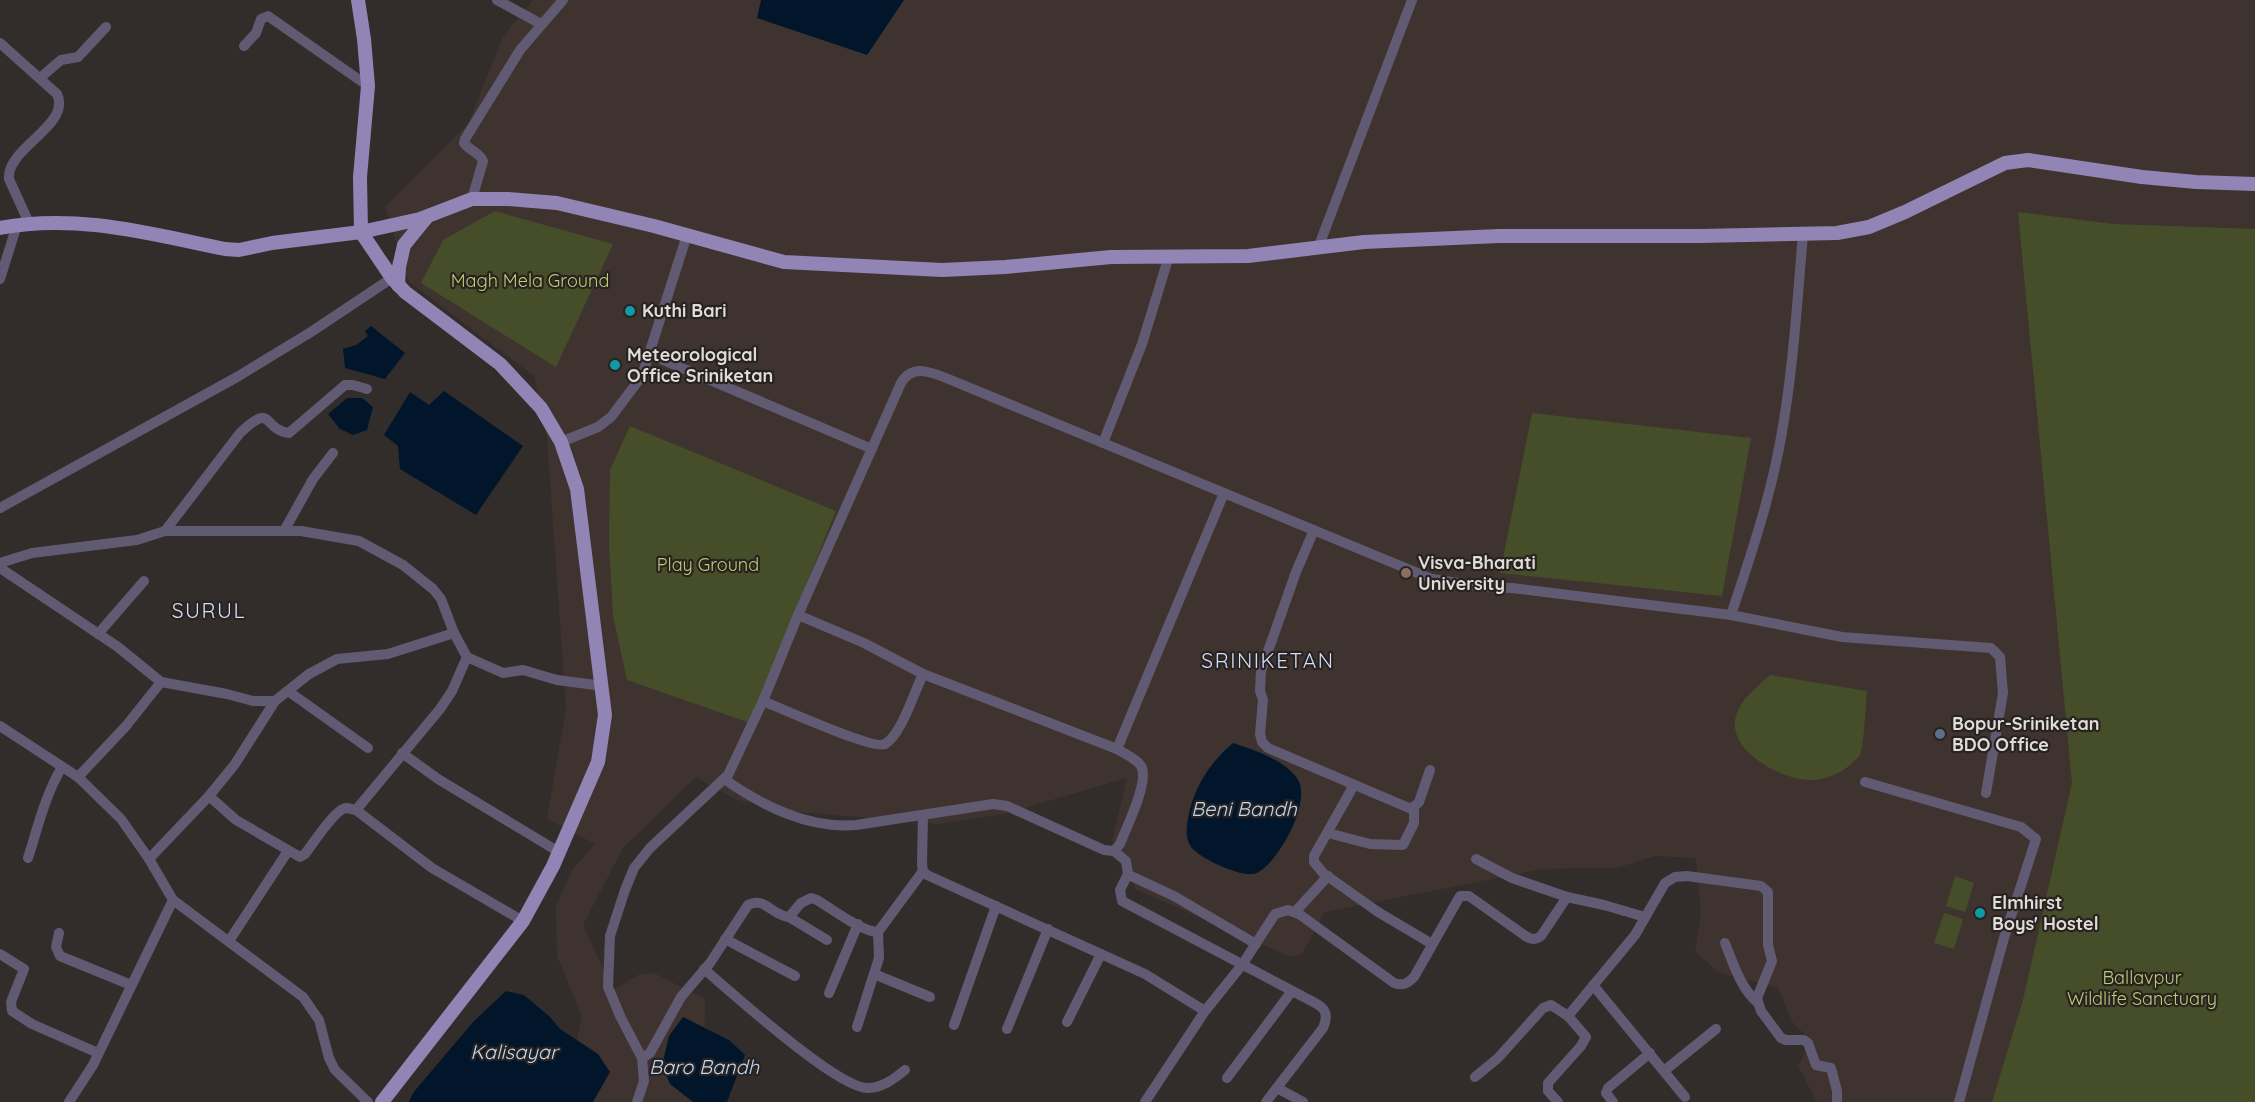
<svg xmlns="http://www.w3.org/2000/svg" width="2255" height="1102" font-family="Quicksand,sans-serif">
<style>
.built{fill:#3f332f}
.green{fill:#464d29}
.water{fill:#01162b}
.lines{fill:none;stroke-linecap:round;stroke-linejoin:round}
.minor{stroke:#615a73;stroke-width:10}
.major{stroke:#9384b6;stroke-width:14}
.culture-dot{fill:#0f9aa8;stroke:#282321;stroke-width:2}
.education-dot{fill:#8d6e63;stroke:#282321;stroke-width:2}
.service-dot{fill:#5c6f8a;stroke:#282321;stroke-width:2}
.labels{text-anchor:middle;stroke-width:4.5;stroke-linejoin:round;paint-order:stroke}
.park-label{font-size:18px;fill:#bdce72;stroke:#282321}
.poi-label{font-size:18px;font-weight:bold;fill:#dfdcda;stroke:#282321;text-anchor:start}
.water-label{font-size:20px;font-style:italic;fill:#bdd7f3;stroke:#282321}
.quarter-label{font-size:21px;letter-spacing:1.5px;fill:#d1ddf9;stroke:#282321}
</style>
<rect width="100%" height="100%" fill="#322d2b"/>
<polygon class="built" points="533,0 2255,0 2255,1102 1817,1102 1798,1066 1811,1039 1794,1025 1778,988 1720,973 1695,952 1701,914 1696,858 1655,856 1616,868 1542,869 1325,912 1301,955 1291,957 1135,889 1128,856 1112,842 1127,778 1004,814 937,824 798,812 737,800 696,777 623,848 583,925 613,990 638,975 654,973 705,999 703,1102 564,1102 582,1016 557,956 556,906 572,870 595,844 547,819 566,708 547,438 534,376 409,282 385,207 468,124 503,37"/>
<g class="green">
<polygon points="495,211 613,244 556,367 421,283 443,240"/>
<polygon points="2018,212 2113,224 2255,229 2255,1102 1992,1102 2023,1000 2072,783"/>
<polygon points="1532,413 1751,438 1722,596 1500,573"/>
<polygon points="630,426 836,511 750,723 627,680 613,616 609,545 610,470"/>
<path d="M1770,675L1867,691C1866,704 1864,744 1860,755C1858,758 1853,762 1850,765C1840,774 1822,781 1808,780C1779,779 1723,748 1737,713C1743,697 1758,686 1770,675Z"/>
<polygon points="1955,876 1974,883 1965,912 1946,906"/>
<polygon points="1944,913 1963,919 1954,949 1934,943"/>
</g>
<g class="water">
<polygon points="761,0 904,0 867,55 757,18"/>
<polygon points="371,326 405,353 385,379 345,368 343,349 356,345 368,336 365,331"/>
<polygon points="444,391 523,446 476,515 400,469 398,446 384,435 410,392 429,405"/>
<polygon points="347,398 362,398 373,407 367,430 353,435 340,429 328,414"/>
<path d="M1233,743C1254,750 1283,759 1297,778C1313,800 1279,862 1257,873C1244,879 1204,860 1194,850C1187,844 1186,834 1187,825C1191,792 1208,764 1233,743Z"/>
<polygon points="506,991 524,995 550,1017 560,1029 598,1054 610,1072 593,1102 409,1102 413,1093 473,1022"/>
<polygon points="683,1017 729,1040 745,1055 727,1102 693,1102 670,1084 662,1065 669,1036"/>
</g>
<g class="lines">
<g class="minor">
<polyline points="497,0 541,24"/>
<path d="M0,43L57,94C72,125 6,148 9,179L29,223"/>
<polyline points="244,46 256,33 261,19 268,16 368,86"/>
<polyline points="40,78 61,60 78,57 106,27"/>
<path d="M472,199L483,161C480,153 469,150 464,143L465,139L520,50L563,0"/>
<polyline points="1318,248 1412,0"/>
<polyline points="0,279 17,225"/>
<polyline points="649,354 872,449"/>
<polyline points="561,442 598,427 611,417 642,376 687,235"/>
<polyline points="1103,443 1142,344 1169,256"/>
<polyline points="0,508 237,377 311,332 392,278"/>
<polyline points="1314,530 1296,572 1261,671 1260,691 1263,700 1260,734 1262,742 1268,748 1409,808 1414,807 1419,802 1430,770"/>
<polyline points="165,531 301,531 359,541 403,565 433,589 441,599 454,633 467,657 503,673 523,670 557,680 603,686"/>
<polyline points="284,531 313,479 333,453"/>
<path d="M0,563L32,553L137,540L165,531L240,433C274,401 261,429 289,433L345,385H353L367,389"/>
<polyline points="0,568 118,647 161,682 227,694 253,701 275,701 309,674 337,659 388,654 454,633"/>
<path d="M1731,615C1750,558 1769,502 1780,443C1793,374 1797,304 1803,234"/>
<polyline points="98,634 144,581"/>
<polyline points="288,691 368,748"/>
<path d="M763,701C780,708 874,750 885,744C901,735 915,691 923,674"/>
<polyline points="0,726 78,777 121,819 149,859 173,900 303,997 319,1020 329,1058 335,1070 368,1102"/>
<polyline points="1117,749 1224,493"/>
<polyline points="402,753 438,779 559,852"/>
<polyline points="78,777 126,726 161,682"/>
<path d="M724,779C763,806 808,829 856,825L993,804L1007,806L1104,850L1114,851L1120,844C1126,828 1150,781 1141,766C1137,759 1125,754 1117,749L923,674L864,643L798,615"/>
<polyline points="1865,782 2021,827 2036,839 2004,938 1959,1102"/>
<polyline points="1354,785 1314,856 1314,862 1323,873 1378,912 1432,944"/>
<path d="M209,796L236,820L300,857L305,854C312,845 335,809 346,808C350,808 353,810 356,810L432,868L523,921"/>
<polyline points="356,810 440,709 452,691 467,657"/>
<polyline points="923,815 922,864 923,871 927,875 1145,974 1205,1011"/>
<polyline points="1328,833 1370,844 1403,845 1414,823 1414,807"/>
<polyline points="1114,851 1126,861 1128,874 1131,876 1174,896 1256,944"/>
<path d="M28,858C38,827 45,795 62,767"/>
<polyline points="149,859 209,796 235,764 275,701"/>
<polyline points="1476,859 1512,878 1567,897 1604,905 1645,917"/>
<path d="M1128,874L1120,890L1122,901L1302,996C1318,1005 1332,1007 1323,1028L1266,1102"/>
<polyline points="1295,912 1328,876"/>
<polyline points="789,917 827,940"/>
<polyline points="59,933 56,947 60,956 131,985"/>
<polyline points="725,939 795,976"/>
<polyline points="229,941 288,851"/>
<path d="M1725,943C1733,963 1741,989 1758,1003"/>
<polyline points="0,954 24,969 11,1002 12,1011 32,1024 98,1053"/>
<path d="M704,969C731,992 838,1089 868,1088C882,1088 894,1079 905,1070"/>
<polyline points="874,974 930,997"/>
<polyline points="1593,985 1685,1097"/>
<polyline points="829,993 858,924"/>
<polyline points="1568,1016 1635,935 1665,883 1675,877 1687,876 1761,886 1768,892 1768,945 1772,961 1757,998 1761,1011 1781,1038 1786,1040 1804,1040 1808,1043 1816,1065 1831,1068 1837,1091 1837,1102"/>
<polyline points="1067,1022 1101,954"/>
<polyline points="954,1025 996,906"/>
<polyline points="857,1027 879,958 878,932"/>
<polyline points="1007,1029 1048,929"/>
<path d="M642,1058L650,1053L681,997L710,963L748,905C765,896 772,916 789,917L801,903L811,898L817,900C832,909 862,932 878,932L923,871"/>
<polyline points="1664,1071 1716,1029"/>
<polyline points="1475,1077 1498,1058 1543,1008 1551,1005 1568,1016 1586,1037 1581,1046 1548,1083 1548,1091 1558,1102"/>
<polyline points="1227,1078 1292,991"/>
<polyline points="1277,1088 1303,1102"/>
<polyline points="69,1102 93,1065 173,900"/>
<path d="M637,1102L644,1081L642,1058L621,1018L608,987L610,936L625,890L634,868L650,848L728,775L763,701L798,615L901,383C912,365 929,371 946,378L1432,579L1485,587L1512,588L1731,615L1842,637L1991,648L2000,657L2003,693L1986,793"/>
<path d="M1145,1102L1205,1011L1242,965L1275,914L1288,910L1299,914L1394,983C1403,986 1407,984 1414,977L1460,896H1469L1524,935C1530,939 1535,941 1541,936L1567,897"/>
<polyline points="1613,1102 1606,1093 1608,1088 1650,1053"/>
</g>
<g class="major">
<polyline points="358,0 364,39 368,86 360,177 361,232 392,278 405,292 500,364 541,408 561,442 577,489 605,715 598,762 553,866 523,921 382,1102"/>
<path d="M0,228C76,213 151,234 225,249L239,250L272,243L361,232L420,219L472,199H508L557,203L654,226L784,262L942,270L1005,267L1111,257L1248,256L1364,242L1499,236H1702L1837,233L1869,227L1905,212L2005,163L2028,160L2142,177L2196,182L2255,184"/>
<polyline points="398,285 399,267 404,245 426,218"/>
</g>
</g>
<g class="culture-dot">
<circle cx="630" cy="311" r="6"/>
<circle cx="615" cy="365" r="6"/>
<circle cx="1980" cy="913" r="6"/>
</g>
<circle class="education-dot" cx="1406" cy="573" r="6"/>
<circle class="service-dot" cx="1940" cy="734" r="6"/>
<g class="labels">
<g class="park-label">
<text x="530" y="287">Magh Mela Ground</text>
<text x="708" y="571">Play Ground</text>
<text x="2142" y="984">Ballavpur<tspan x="2142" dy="21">Wildlife Sanctuary</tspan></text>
</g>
<g class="poi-label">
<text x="642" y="317">Kuthi Bari</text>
<text x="627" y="361">Meteorological<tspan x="627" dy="21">Office Sriniketan</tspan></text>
<text x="1418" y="569">Visva-Bharati<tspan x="1418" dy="21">University</tspan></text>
<text x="1952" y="730">Bopur-Sriniketan<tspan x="1952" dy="21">BDO Office</tspan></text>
<text x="1992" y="909">Elmhirst<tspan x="1992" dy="21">Boys' Hostel</tspan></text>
</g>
<g class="water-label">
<text x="1244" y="816">Beni Bandh</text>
<text x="514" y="1059">Kalisayar</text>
<text x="704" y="1074">Baro Bandh</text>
</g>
<g class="quarter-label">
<text x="209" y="618">SURUL</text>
<text x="1268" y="668">SRINIKETAN</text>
</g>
</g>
</svg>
